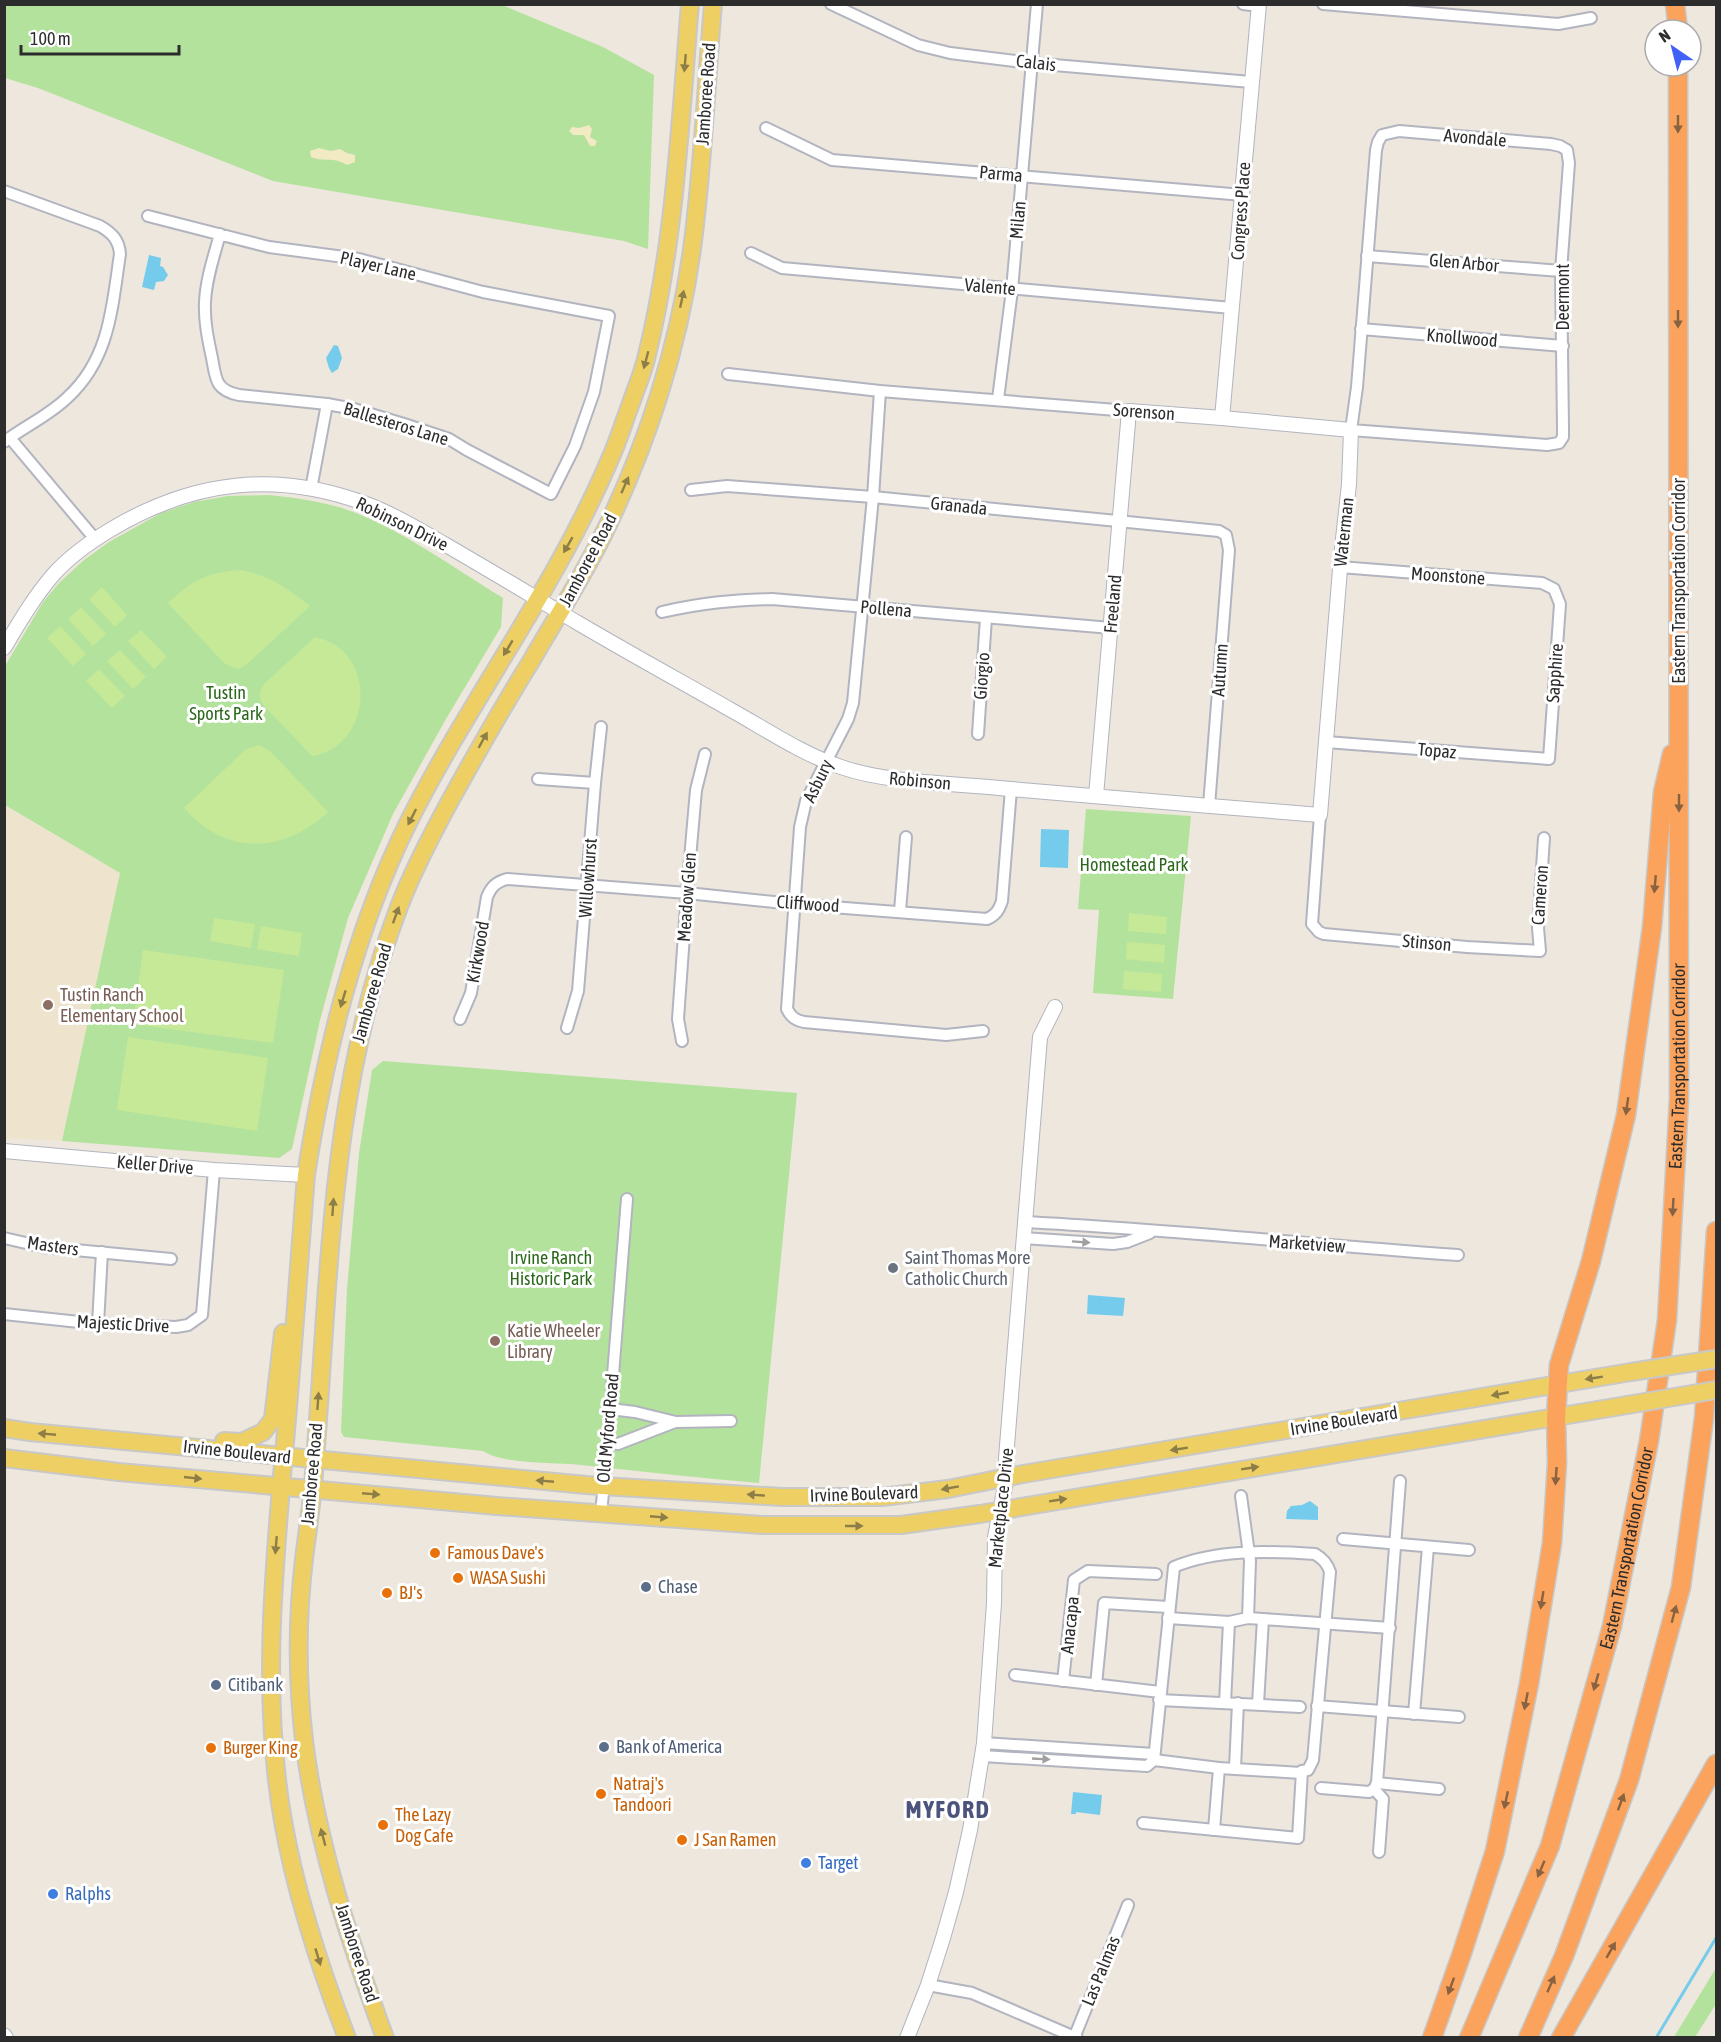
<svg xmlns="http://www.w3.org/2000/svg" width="1721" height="2042" font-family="'Asap Condensed',sans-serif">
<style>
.education{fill:#eee4ce}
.green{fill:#b3e29c}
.sand{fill:#f1eac3}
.pitch{fill:#c6e998}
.water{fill:#74cbec}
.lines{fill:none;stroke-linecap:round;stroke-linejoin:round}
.stream{stroke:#74cbec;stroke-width:3}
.street-casing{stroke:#b2b4bf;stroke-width:14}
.secondary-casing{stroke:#b2b4bf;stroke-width:16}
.primary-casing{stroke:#c8c8c8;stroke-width:20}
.highway-casing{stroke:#c8c8c8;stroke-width:21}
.street{stroke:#fff;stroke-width:10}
.secondary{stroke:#fff;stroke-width:14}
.primary{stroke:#eecf63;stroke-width:16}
.highway{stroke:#fba35c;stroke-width:18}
.primary-bridge-casing{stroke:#c8c8c8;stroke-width:20;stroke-linecap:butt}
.primary-bridge{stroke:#eecf63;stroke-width:16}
.oneway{fill:#8d7e48}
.oneway2{fill:#896242}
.oneway3{fill:#a0a0a0}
.education-dot{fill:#8d6e63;stroke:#fff;stroke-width:2}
.worship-dot{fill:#6b7280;stroke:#fff;stroke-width:2}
.food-dot{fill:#e8710a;stroke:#fff;stroke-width:2}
.service-dot{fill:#5c6f8a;stroke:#fff;stroke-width:2}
.shop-dot{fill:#3f7fe0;stroke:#fff;stroke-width:2}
.labels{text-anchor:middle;stroke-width:6;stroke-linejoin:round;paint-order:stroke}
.street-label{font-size:18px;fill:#2c2c2c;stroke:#fff}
.park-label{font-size:18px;fill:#2b681c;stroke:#fff}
.education-label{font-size:18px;fill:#785e54;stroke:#fff;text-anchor:start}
.worship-label{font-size:18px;fill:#5b616d;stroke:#fff;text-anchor:start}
.food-label{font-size:18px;fill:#c56008;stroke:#fff;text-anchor:start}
.service-label{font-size:18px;fill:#4e5e75;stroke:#fff;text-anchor:start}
.shop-label{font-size:18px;fill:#366cbe;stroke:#fff;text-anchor:start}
.district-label{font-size:24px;font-weight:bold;letter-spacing:1.5px;fill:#4d547c;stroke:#fff}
</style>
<rect width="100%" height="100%" fill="#ede7de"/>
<polygon class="education" points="4,805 120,873 62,1141 5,1138"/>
<g class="green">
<polygon points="5,5 502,5 603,47 654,75 648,249 624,241 273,181 38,88 5,78"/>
<path d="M270,495C295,498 318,501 342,508C395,525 454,568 503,598L501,627L446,719L393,814L348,918L320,1020L292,1149L279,1158L62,1141L120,873L5,805V666L43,602L60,582L84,560L109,542L161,513L194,502L228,496Z"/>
<polygon points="1086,809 1191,816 1173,999 1093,993 1099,910 1078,909"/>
<path d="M383,1061L797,1093L759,1483C700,1478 640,1471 581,1465C553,1462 505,1465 483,1451L344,1437L341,1432L347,1289L359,1153L372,1070Z"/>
<polygon points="1716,1968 1716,2004 1695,2037 1674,2037"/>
</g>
<g class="sand">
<polygon points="589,125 592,129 590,137 597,141 595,146 590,146 584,135 573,135 569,131 572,127 579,128"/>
<path d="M319,148L331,151L340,149L347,153L355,155V162L347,165C332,156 326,163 311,157L310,151Z"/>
</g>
<g class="pitch">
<path d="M241,570C270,576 287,588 310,606L246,665L238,669L225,664L168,603C194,579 205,573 241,570Z"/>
<polygon points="102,587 127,615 115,627 89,599"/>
<polygon points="81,607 106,634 93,646 68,619"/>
<polygon points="60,626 86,654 73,666 47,638"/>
<polygon points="141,630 167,657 154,669 128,641"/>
<path d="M315,637C379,650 373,747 312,756L265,707C259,699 258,693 264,684Z"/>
<polygon points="120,650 146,677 133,689 107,661"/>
<polygon points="99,669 125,696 112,708 86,681"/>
<path d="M259,745L270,751L328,812C282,854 226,856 184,808L246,749Z"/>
<polygon points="1129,913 1167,917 1166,934 1128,931"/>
<polygon points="214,918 255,924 251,948 210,941"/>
<polygon points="261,926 302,933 299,956 257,949"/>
<polygon points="1127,942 1165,945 1164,963 1126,959"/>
<polygon points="143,950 284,970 273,1043 133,1024"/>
<polygon points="1124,971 1162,974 1161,992 1123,989"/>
<polygon points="128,1037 268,1058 257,1131 117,1110"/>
</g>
<g class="water">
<polygon points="149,255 161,258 160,266 163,267 168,275 164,281 156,282 154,290 142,287"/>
<polygon points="334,345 338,346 342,358 338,369 332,373 329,368 326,358"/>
<polygon points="1041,829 1069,830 1068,868 1040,867"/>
<polygon points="1088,1295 1125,1298 1123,1316 1087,1314"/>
<polygon points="1310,1501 1318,1507 1318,1520 1286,1519 1287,1511 1291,1506 1302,1505"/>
<polygon points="1073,1792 1102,1795 1100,1815 1076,1812 1076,1814 1071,1814"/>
</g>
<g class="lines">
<polyline class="stream" points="1656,2038 1716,1938"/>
<defs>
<g id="street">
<polyline points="831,4 918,45 950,53 1031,63 1251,82"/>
<polyline points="1243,4 1259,6"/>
<polyline points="1323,4 1558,24 1591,18"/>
<polyline points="766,128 832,160 1243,195"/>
<polygon points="1399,131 1551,144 1560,146 1567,150 1569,163 1561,271 1563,428 1563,437 1559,443 1547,445 1351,430 1357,387 1376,150 1378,142 1382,135"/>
<path d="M4,191L100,226C112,233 119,240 120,254C112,307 110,358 68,397C50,415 25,426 4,442"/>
<path d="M148,216L269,247L359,259L483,292L609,316L594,392L575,446L551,494L467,450L449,439L404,424L354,409L327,404L239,395C215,390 216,379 212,358C208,339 204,321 205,302C206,279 214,256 220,234"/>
<polyline points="751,253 782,268 1232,308"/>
<polyline points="1367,256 1561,271"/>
<polyline points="1361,329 1563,346"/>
<polyline points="728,374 880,391 1129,411"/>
<path d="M880,391L873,497L853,703L848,719L806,801L800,827L787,1009C791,1017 795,1020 804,1022L946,1035L983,1031"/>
<polyline points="998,399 1012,290 1037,4"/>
<polyline points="10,438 95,539"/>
<polyline points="311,489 327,404"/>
<polyline points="691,490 727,486 873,497 1219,531 1226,535 1229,550 1209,806"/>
<path d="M662,612C701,603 732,600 772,599L1111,628"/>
<polyline points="978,734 986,618"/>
<polyline points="1326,742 1549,759 1560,604 1554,589 1542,583 1340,567"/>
<polyline points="538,779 595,783"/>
<polyline points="1320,815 1312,924 1319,932 1324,934 1467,947 1540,951 1538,928 1544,838"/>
<polyline points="900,911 906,837"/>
<path d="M460,1019L471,993L487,897C491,887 496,882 507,879L687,893L793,904L987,919C996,915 999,910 1002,901L1011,789"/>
<polyline points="567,1028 578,991 595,783 601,727"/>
<polyline points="682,1041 678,1019 687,893 696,790 705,754"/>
<path d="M1024,1222C1169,1229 1314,1245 1458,1255"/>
<polyline points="4,1238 43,1247 171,1259"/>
<polyline points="1023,1238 1113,1244 1127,1242 1150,1233"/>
<polyline points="4,1314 98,1324 176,1327 188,1325 202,1315 214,1170"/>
<polyline points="98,1324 102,1252"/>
<polyline points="610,1409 635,1412 676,1422 731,1421"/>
<polyline points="608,1443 618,1444 675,1422"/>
<polyline points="1241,1496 1250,1561 1248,1618"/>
<polyline points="601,1513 606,1463 627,1199"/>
<polyline points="1343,1539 1469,1550"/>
<polyline points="1168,1618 1229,1622 1248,1618 1263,1619 1390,1628"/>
<polyline points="1015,1675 1160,1692"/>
<polyline points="1063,1681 1074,1580 1088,1571 1156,1574"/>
<polyline points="1096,1685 1104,1603 1168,1607"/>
<polyline points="1159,1700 1300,1707"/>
<polyline points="1225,1703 1229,1622"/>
<polyline points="1258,1704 1263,1619"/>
<polyline points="1317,1706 1459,1717"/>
<polyline points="1414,1714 1428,1547"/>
<polyline points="984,1743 1154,1754"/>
<path d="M982,1756L1147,1766L1154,1760L1174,1567C1216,1549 1270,1551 1315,1554C1323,1559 1327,1563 1330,1572L1313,1760L1308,1770L1302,1771L1298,1838L1143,1823"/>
<polyline points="1154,1760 1219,1768 1301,1773"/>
<polyline points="1235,1768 1238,1703"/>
<polyline points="1377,1783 1439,1789"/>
<polyline points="1321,1788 1369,1792 1374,1789 1377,1783 1400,1481"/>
<polyline points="1374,1789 1383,1799 1379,1852"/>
<polyline points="1214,1830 1219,1768"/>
<polyline points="928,1985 972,1993 1077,2038"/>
<polyline points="1074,2038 1128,1905"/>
</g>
<g id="secondary">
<polyline points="1222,418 1259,4"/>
<path d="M4,648C19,623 34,597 53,575C69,557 90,542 110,530C193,480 277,470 369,505C396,515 421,531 446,545C491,571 534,597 578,623C629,653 680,681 731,710C767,730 802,754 841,767C887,783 950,783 999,788C1106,798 1213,806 1320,815L1341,557L1349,484L1351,430L1222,418L1129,411L1096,796"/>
<polyline points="4,1151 214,1170 306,1175"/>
<polyline points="4,2035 6,2038"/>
<polyline points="907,2038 928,1985 943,1938 956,1892 970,1830 984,1743 994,1603 995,1537 1007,1476 1006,1458 1040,1037 1055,1007"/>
</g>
<g id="primary">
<polyline points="4,1428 30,1432 586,1485 782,1497 882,1497 948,1489 1023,1474 1631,1372"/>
<polyline points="224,1441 242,1442 263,1432 273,1419 283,1333"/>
<polyline points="4,1458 119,1472 497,1506 762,1525 901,1525 980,1514 1627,1405"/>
<path d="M347,2038C320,1968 296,1895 283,1821C261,1697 274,1566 285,1442C293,1353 299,1264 306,1175C325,1054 354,932 409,821C471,698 556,587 610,459C618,442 623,424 630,406C635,391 642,375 646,359C675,243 680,123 690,4"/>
<path d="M385,2038C350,1943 316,1840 304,1740C297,1680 297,1618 304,1559C307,1534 311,1509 313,1485C330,1288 327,1095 399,907C413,870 431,836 450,801C476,754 502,708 530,663C555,620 582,578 604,533C647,445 679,346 692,249C703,168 706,86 713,4"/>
</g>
<g id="highway">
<polyline points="1675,4 1678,30"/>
<polyline points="1432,2038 1462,1953 1495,1851 1529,1684 1552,1543 1557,1463 1556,1417 1559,1365 1591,1261 1626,1115 1652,927 1663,792 1672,754"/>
<path id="s1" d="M1469,2038L1550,1846L1612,1626L1649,1441L1667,1320L1679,1099L1678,66"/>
<polyline points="1528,2038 1564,1956 1629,1780 1681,1587 1704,1418 1716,1231"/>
<polyline points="1561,2038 1716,1764"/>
</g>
</defs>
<use href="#street" class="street-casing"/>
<use href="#secondary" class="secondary-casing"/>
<use href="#primary" class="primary-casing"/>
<use href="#highway" class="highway-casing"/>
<use href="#street" class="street"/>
<use href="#secondary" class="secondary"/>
<use href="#primary" class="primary"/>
<use href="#highway" class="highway"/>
<defs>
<g id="primary-bridge">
<polyline points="1631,1372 1716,1359"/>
<polyline points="1627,1405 1716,1390"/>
</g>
</defs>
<use href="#primary-bridge" class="primary-bridge-casing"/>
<use href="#primary-bridge" class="primary-bridge"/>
</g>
<defs><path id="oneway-solid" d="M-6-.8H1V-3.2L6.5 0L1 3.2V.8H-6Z" transform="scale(1.5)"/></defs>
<g class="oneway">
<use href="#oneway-solid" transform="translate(685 63) rotate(95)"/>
<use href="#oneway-solid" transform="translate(682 299) rotate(-78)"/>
<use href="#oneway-solid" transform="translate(646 360) rotate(105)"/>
<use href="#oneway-solid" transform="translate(625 485) rotate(-66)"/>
<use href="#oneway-solid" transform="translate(568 545) rotate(120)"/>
<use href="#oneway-solid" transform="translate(508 648) rotate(121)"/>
<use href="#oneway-solid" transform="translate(483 740) rotate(-61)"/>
<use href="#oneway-solid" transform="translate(412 817) rotate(117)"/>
<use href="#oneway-solid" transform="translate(396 915) rotate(-70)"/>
<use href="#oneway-solid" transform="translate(343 999) rotate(107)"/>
<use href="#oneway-solid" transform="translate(333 1207) rotate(-86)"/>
<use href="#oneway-solid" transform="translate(1594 1378) rotate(171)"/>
<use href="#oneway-solid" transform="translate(1500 1394) rotate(169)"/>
<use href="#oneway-solid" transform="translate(318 1401) rotate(-86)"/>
<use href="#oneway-solid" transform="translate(47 1434) rotate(-175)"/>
<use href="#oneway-solid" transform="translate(1179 1449) rotate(171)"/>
<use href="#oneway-solid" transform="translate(1250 1468) rotate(-9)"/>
<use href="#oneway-solid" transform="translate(193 1478) rotate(6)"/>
<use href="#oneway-solid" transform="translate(545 1481) rotate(-175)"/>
<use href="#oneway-solid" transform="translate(950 1488) rotate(170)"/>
<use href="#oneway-solid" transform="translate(371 1494) rotate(5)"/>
<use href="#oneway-solid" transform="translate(756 1495) rotate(-176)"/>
<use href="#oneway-solid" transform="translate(1058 1500) rotate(-9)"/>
<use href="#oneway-solid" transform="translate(659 1517) rotate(5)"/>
<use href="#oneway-solid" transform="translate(854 1526)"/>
<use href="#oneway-solid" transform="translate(276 1545) rotate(95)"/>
<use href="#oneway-solid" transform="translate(323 1837) rotate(-105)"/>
<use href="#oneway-solid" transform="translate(318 1957) rotate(73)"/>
</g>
<g class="oneway2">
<use href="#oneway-solid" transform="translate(1678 124) rotate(90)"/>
<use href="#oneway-solid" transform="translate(1678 319) rotate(90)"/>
<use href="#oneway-solid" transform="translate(1679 803) rotate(90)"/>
<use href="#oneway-solid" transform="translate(1655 884) rotate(95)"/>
<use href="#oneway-solid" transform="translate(1627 1106) rotate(98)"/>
<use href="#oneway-solid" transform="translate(1673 1207) rotate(93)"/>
<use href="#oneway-solid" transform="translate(1556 1476) rotate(94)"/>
<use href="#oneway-solid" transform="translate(1542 1600) rotate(99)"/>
<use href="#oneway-solid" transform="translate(1674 1614) rotate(-75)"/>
<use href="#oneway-solid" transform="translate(1596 1682) rotate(106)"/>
<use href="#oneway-solid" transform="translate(1526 1701) rotate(101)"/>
<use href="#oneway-solid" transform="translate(1506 1800) rotate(102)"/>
<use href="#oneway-solid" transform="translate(1621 1802) rotate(-70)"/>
<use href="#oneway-solid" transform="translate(1541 1869) rotate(113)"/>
<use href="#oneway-solid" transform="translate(1611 1950) rotate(-60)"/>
<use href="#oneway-solid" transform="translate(1551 1984) rotate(-66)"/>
<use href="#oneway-solid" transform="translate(1451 1986) rotate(110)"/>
</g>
<g class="oneway3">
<use href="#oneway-solid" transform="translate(1081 1242) rotate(4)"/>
<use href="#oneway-solid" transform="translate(1041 1759) rotate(3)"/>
</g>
<g class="education-dot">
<circle cx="48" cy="1005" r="6"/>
<circle cx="495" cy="1341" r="6"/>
</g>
<circle class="worship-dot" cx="893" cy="1268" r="6"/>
<g class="food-dot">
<circle cx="435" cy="1553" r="6"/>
<circle cx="458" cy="1578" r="6"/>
<circle cx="387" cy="1593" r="6"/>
<circle cx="211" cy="1748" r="6"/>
<circle cx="601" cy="1794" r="6"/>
<circle cx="383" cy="1825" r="6"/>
<circle cx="682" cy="1840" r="6"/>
</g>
<g class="service-dot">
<circle cx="646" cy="1587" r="6"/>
<circle cx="216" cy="1685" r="6"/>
<circle cx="604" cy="1747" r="6"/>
</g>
<g class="shop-dot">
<circle cx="806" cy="1863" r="6"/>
<circle cx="53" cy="1894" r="6"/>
</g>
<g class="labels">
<g class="street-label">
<text transform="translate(1036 63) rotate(6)" y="6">Calais</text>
<text transform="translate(706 94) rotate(-86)" y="6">Jamboree Road</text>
<text transform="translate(1475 138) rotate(5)" y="6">Avondale</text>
<text transform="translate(1001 174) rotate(5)" y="6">Parma</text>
<text transform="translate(1241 211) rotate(-86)" y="6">Congress Place</text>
<text transform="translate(1018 220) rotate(-85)" y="6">Milan</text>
<text transform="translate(1464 263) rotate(5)" y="6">Glen Arbor</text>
<text transform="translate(378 266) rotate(13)" y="6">Player Lane</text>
<text transform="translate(990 287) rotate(5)" y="6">Valente</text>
<text transform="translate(1563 297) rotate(-90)" y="6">Deermont</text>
<text transform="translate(1462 338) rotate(5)" y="6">Knollwood</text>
<text transform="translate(1144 412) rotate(4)" y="6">Sorenson</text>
<text transform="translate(396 424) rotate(17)" y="6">Ballesteros Lane</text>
<text transform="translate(959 506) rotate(6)" y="6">Granada</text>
<text transform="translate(402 524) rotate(26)" y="6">Robinson Drive</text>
<text transform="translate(1344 532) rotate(-84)" y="6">Waterman</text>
<text transform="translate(588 560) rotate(-62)" y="6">Jamboree Road</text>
<text transform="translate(1448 576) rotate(4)" y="6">Moonstone</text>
<text transform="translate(1679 581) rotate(-90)" y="6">Eastern Transportation Corridor</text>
<text transform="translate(1113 604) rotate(-85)" y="6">Freeland</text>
<text transform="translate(886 609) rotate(5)" y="6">Pollena</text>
<text transform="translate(1220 670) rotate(-86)" y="6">Autumn</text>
<text transform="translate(1555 673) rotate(-86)" y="6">Sapphire</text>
<text transform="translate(982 676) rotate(-86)" y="6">Giorgio</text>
<text transform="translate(1437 751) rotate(5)" y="6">Topaz</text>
<text transform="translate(818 781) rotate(-64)" y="6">Asbury</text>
<text transform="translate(920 781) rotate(5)" y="6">Robinson</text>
<text transform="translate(588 878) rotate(-86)" y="6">Willowhurst</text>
<text transform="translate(1540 895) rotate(-86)" y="6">Cameron</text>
<text transform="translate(687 897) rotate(-86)" y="6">Meadow Glen</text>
<text transform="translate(808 904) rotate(4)" y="6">Cliffwood</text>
<text transform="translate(1427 943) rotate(5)" y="6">Stinson</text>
<text transform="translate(478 952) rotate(-80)" y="6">Kirkwood</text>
<text transform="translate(372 993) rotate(-74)" y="6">Jamboree Road</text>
<text dy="6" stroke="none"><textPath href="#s1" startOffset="1002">Eastern Transportation Corridor</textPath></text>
<text transform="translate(155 1165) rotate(5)" y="6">Keller Drive</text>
<text transform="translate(1307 1244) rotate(4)" y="6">Marketview</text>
<text transform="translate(53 1246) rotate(8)" y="6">Masters</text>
<text transform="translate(123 1324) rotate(3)" y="6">Majestic Drive</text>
<text transform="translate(1344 1421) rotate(-9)" y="6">Irvine Boulevard</text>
<text transform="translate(608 1428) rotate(-85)" y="6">Old Myford Road</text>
<text transform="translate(237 1452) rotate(6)" y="6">Irvine Boulevard</text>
<text transform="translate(312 1474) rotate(-85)" y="6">Jamboree Road</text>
<text transform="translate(864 1494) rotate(-2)" y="6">Irvine Boulevard</text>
<text transform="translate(1001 1508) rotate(-84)" y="6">Marketplace Drive</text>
<text dy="6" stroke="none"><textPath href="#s1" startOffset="516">Eastern Transportation Corridor</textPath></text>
<text transform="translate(1070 1625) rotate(-84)" y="6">Anacapa</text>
<text transform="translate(357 1953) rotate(72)" y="6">Jamboree Road</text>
<text transform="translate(1101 1971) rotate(-68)" y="6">Las Palmas</text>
</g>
<g class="park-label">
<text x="226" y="699">Tustin<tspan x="226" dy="21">Sports Park</tspan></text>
<text x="1134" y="871">Homestead Park</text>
<text x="551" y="1264">Irvine Ranch<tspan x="551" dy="21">Historic Park</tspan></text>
</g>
<g class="education-label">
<text x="60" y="1001">Tustin Ranch<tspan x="60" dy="21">Elementary School</tspan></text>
<text x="507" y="1337">Katie Wheeler<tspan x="507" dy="21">Library</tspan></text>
</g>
<g class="worship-label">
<text x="905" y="1264">Saint Thomas More<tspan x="905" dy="21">Catholic Church</tspan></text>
</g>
<g class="food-label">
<text x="447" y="1559">Famous Dave's</text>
<text x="470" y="1584">WASA Sushi</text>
<text x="399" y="1599">BJ's</text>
<text x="223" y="1754">Burger King</text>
<text x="613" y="1790">Natraj's<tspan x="613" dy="21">Tandoori</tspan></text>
<text x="395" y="1821">The Lazy<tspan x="395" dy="21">Dog Cafe</tspan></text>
<text x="694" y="1846">J San Ramen</text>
</g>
<g class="service-label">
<text x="658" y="1593">Chase</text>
<text x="228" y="1691">Citibank</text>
<text x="616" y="1753">Bank of America</text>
</g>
<g class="shop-label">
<text x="818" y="1869">Target</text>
<text x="65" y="1900">Ralphs</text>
</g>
<g class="district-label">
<text x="948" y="1818">MYFORD</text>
</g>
</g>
<rect width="1721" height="2042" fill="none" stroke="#2c2c2c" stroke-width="12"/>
<g transform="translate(1673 48) rotate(325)"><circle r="28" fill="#ffffff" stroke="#ababab" stroke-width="1.5"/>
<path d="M0-4.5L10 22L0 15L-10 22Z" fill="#4261f6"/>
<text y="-9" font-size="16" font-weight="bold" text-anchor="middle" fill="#2c2c2c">N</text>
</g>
<path d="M21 45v9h158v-9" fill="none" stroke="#2c2c2c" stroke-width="3"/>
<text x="30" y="45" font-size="18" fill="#2c2c2c" stroke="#ffffff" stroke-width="4.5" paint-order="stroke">100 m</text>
</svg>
